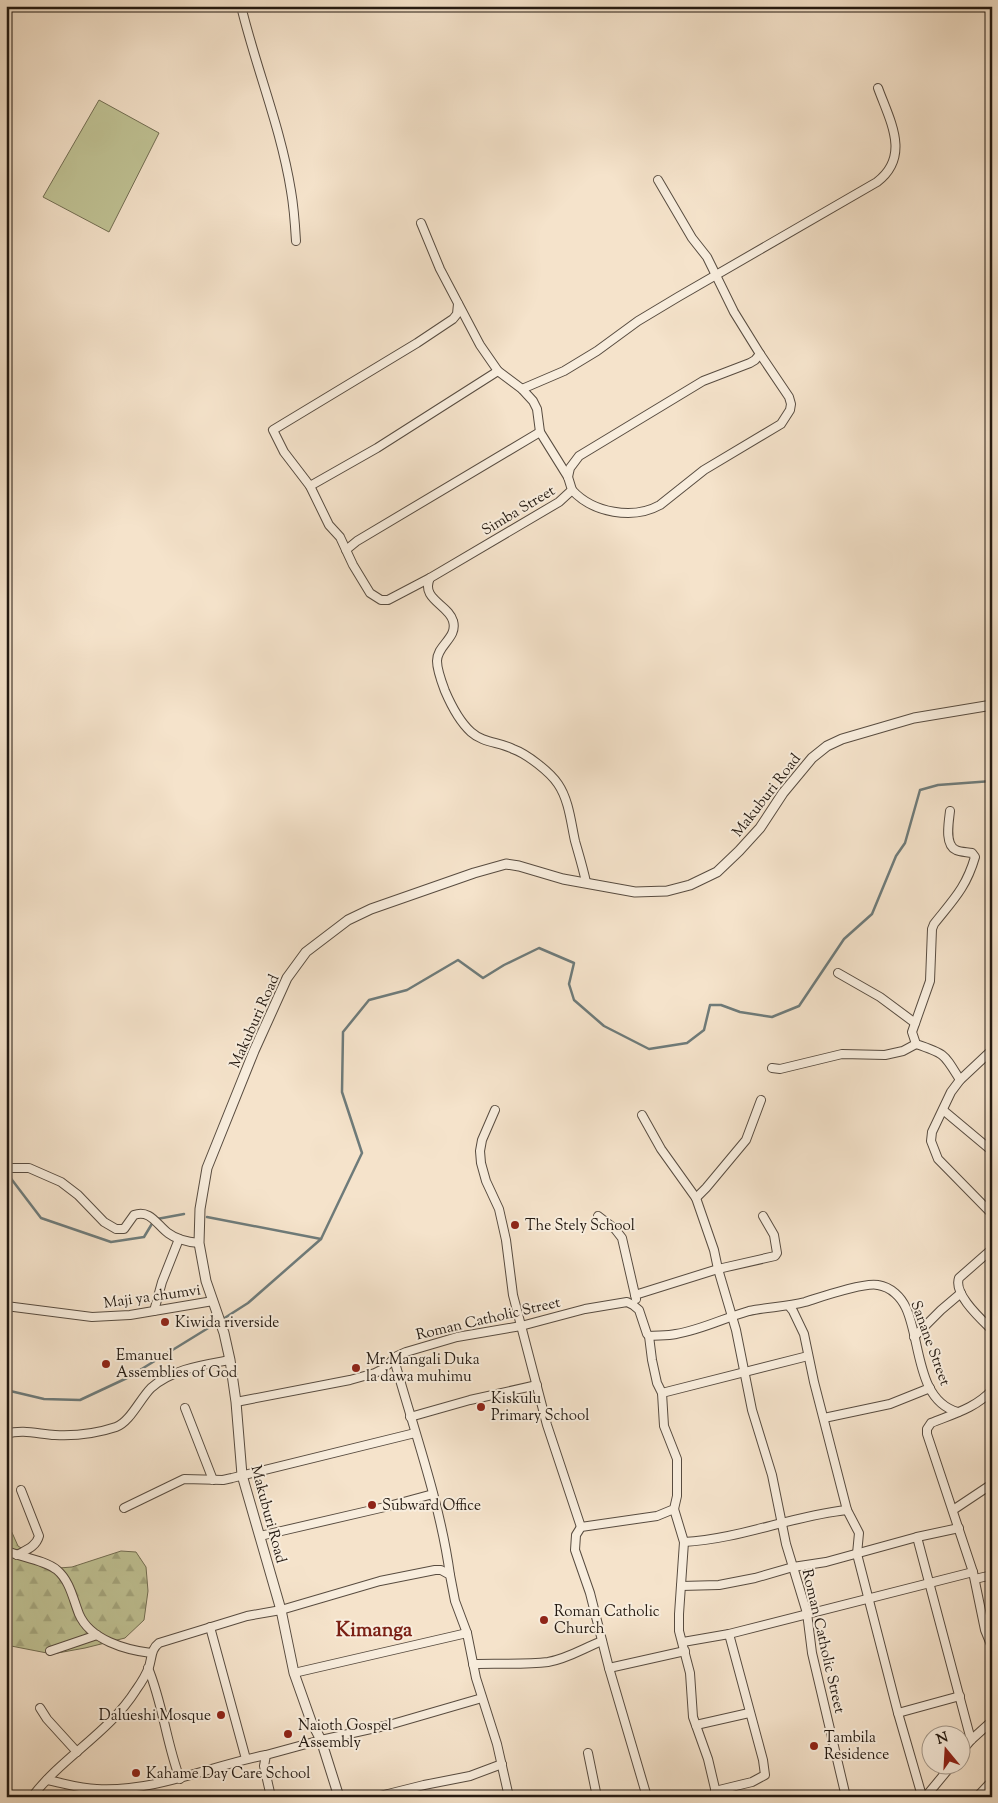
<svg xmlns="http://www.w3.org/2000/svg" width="998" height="1803" font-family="'Sorts Mill Goudy',serif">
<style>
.forest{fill:url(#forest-firs);stroke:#726e53}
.pitch{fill:#c0c395;stroke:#726e53}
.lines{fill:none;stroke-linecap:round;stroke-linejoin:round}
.stream{stroke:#6e7b7a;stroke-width:2.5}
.minor-casing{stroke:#584c40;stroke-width:10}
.tertiary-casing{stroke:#584c40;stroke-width:11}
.minor{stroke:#f8eddd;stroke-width:8}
.tertiary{stroke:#f8eddd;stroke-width:9}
.poi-dot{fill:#8f2418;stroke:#f8eddd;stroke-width:2}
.labels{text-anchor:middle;stroke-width:4;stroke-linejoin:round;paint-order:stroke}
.street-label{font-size:15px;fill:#231911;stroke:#f8eddd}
.poi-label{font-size:15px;fill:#231911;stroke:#f8eddd;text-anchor:start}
.district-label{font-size:20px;font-weight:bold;fill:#7a1f14;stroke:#f8eddd}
</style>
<defs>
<pattern id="forest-firs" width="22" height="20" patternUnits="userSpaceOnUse" patternTransform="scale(1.25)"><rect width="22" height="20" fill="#c0c395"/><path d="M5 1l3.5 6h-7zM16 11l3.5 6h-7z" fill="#a5a77f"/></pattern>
</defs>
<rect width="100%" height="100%" fill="#f5e3cb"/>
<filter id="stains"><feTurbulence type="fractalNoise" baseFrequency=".004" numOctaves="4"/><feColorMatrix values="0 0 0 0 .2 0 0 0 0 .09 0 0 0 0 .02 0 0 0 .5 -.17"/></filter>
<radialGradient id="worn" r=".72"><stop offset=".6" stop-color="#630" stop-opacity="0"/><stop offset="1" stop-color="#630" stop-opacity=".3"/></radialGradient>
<polygon class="forest" points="6,1519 18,1546 42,1561 59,1568 72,1567 121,1551 136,1552 146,1567 148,1591 144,1620 125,1638 85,1648 52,1654 6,1645"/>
<polygon class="pitch" points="99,100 159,133 109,232 43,197"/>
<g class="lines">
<g class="stream">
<polyline points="6,1172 41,1218 111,1242 144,1237 153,1222"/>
<polyline points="207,1217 321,1239"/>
<polyline points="157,1219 184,1214"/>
<polyline points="223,1319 248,1303 321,1239 362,1153 342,1092 343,1032 369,1000 407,990 458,960 483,978 504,965 539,948 574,963 569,984 574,1000 604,1026 649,1049 687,1043 704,1030 710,1005 721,1005 740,1012 772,1017 799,1006 844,939 872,914 896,856 905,843 920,790 938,785 992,781"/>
<polyline points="6,1390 44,1399 80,1400 127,1378 218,1322"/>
</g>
<defs>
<g id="minor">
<path d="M241,6C256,68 281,128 291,191C294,208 295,224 296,241"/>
<path d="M421,223L440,269L480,345L498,371L522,389L533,401L537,409L540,432L568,477L572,490L559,502L430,578C420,599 449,605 453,621C458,638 437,645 437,661C437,670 442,683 445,691C451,705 460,722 471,732C483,743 500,742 513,749C527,754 550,772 558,784C569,800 571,823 575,841C579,855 583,868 586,882"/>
<path d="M522,389L564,371L597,351L638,321L678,297L877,182C911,156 890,121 878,88"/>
<polyline points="568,477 570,468 579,456 703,381 750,363 755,360 760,354 734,312 707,257 692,238 658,180"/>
<polyline points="310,486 377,448 498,371"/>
<path d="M572,490C593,513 633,520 660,505L704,470L781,424L790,410L791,404L789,397L760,354"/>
<polyline points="346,550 357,541 540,432"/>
<polyline points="430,578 388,600 381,600 370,593 353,565 340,537 329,525 310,486 284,452 273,430 417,343 453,319 457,314 458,304"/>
<path d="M950,811C949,821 944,845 956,850C960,852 967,852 972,853L975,857C966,888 953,900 934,924L932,929L930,981L912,1032L916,1044C946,1054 944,1054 960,1080"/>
<polyline points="838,973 880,997 915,1023"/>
<polyline points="992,1050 960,1080 951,1092 932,1132 931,1141 938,1159 992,1214"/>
<polyline points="772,1068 780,1069 842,1054 885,1055 903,1051 916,1044"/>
<polyline points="495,1110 482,1140 480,1151 481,1163 486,1181 499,1209 506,1240 513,1295 547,1425 581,1527"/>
<polyline points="943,1110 992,1151"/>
<polyline points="642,1115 661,1149 696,1198 714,1250 718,1269 736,1330 752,1410 772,1475 786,1544 807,1613 812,1653 846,1797"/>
<path d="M6,1168H29L61,1182L78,1195L104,1222L116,1229H124L134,1215C150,1209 157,1225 168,1233C177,1240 188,1242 199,1243"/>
<polyline points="696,1198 706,1188 746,1140 761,1100"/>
<polyline points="598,1216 615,1229 622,1238 636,1299"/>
<path d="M992,1249L959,1278C953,1294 981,1319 992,1330"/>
<polyline points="635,1295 718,1269 775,1256 777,1253 774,1235 763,1216"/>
<polyline points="6,1306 92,1317 130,1315 213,1301"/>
<polyline points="789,1306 793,1311 804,1334 814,1382 847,1510 859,1533 857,1554 898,1713 922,1796 927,1795 951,1766"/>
<polyline points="154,1311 162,1282 179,1239"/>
<polyline points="914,1337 941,1310 961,1293"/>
<path d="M394,1359C414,1431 440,1502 450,1575"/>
<path d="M992,1390C976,1408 953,1414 931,1423L927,1429V1434L973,1572L985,1630L992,1647"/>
<polyline points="662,1393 808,1356"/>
<path d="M236,1402L350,1380L375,1373L383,1369L397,1356L406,1352L457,1337L521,1326L585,1309L627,1302L633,1305L639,1310L647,1334L649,1336C658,1335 667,1336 676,1334C701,1330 724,1318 749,1311C767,1307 786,1307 805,1302C821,1297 864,1282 878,1285C891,1287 901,1297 906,1308C921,1340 916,1401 958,1412"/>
<polyline points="185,1408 213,1480"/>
<polyline points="410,1417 470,1400 537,1385"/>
<polyline points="824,1418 890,1404 930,1388"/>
<path d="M6,1434C23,1429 38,1434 55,1435C75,1436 98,1433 116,1427C130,1422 140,1399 151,1388C172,1369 203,1365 230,1360"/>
<polyline points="124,1508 184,1479 223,1480 232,1478 415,1433"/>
<polyline points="674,1509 684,1542 679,1614 679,1631 690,1673 693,1717 708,1759 717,1797"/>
<polyline points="953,1510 992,1484"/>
<polyline points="260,1536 385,1507 433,1494"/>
<polyline points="917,1537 971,1740"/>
<path d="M684,1542C740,1539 791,1516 847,1510"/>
<path d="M6,1551C21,1557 45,1560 57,1570C70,1581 73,1599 79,1614C90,1640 126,1650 151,1653"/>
<path d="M17,1555C26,1550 36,1547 39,1536L21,1490"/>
<polyline points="975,1579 992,1575"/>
<polyline points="681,1586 719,1585 755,1578 793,1567 826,1562 917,1537 959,1528"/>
<polyline points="210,1627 246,1759"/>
<polyline points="683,1642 729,1634 973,1572"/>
<polyline points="50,1651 97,1635"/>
<path d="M473,1664C498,1663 524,1665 548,1662C567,1659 584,1648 602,1641"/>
<path d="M148,1668C163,1704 166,1742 180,1779"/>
<polyline points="609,1668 685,1651"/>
<polyline points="294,1673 467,1633"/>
<polyline points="40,1708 47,1719 77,1752"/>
<polyline points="898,1713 960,1696"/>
<polyline points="696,1725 749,1713"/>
<polyline points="588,1753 597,1797"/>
<polyline points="960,1753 971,1740 992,1721"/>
<path d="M47,1780C63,1783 80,1789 97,1789C156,1792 210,1766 266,1755"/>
<polyline points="715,1791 752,1782 765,1775 763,1760 729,1634"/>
<path d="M32,1797C62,1757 109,1733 136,1690C141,1683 146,1675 149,1667C152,1657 151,1649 159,1643L247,1616L281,1610L380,1581L435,1570H441L450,1575L455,1601L467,1633L476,1678L497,1744L509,1797"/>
<polyline points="271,1797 264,1766 266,1755 321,1740 389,1725 482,1698"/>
<polyline points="376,1797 424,1785 470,1776 502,1764"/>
<polyline points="647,1797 609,1668 590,1593 575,1550 576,1535 581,1527 657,1516 674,1509 677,1496 677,1459 664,1426 662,1393 657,1383 652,1360 649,1336"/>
<polyline points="977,1797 992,1781"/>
</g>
<polyline id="tertiary" points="339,1797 321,1740 311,1721 294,1673 281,1610 242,1475 236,1402 230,1360 224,1333 206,1281 199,1243 200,1209 207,1168 254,1051 287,978 306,952 348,920 371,909 474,873 506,864 519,866 563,879 635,892 667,891 690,885 717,872 739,851 760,828 783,793 812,758 827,746 842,739 914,718 992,705"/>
</defs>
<use href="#minor" class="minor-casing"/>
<use href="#tertiary" class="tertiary-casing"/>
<use href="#minor" class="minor"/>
<use href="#tertiary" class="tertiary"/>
</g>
<g class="poi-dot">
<circle cx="515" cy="1225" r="5"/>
<circle cx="165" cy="1322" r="5"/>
<circle cx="106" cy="1364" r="5"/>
<circle cx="356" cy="1368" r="5"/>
<circle cx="481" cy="1407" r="5"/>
<circle cx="372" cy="1505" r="5"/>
<circle cx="544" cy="1620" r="5"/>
<circle cx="221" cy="1715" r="5"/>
<circle cx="288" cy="1734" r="5"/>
<circle cx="814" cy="1746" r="5"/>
<circle cx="136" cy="1773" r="5"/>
</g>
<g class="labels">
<g class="street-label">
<text transform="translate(518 510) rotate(-31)" y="5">Simba Street</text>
<text transform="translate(766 795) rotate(-52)" y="5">Makuburi Road</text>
<text transform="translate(254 1021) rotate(-66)" y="5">Makuburi Road</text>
<text transform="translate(152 1296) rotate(-8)" y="5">Maji ya chumvi</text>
<text transform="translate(488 1318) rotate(-13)" y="5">Roman Catholic Street</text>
<text transform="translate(931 1343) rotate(70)" y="5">Sanane Street</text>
<text transform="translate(269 1514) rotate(75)" y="5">Makuburi Road</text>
<text transform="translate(824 1641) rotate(77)" y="5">Roman Catholic Street</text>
</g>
<g class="poi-label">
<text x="525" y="1230">The Stely School</text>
<text x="175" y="1327">Kiwida riverside</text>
<text x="116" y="1360">Emanuel<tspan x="116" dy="17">Assemblies of God</tspan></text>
<text x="366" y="1364">Mr.Mangali Duka<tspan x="366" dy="17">la dawa muhimu</tspan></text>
<text x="491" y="1403">Kiskulu<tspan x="491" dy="17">Primary School</tspan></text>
<text x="382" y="1510">Subward Office</text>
<text x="554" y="1616">Roman Catholic<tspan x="554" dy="17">Church</tspan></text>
<text x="211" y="1720" text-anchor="end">Dalueshi Mosque</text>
<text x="298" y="1730">Naioth Gospel<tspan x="298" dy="17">Assembly</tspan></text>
<text x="824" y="1742">Tambila<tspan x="824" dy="17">Residence</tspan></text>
<text x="146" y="1778">Kahame Day Care School</text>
</g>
<g class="district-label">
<text x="374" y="1636">Kimanga</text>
</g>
</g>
<rect width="998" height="1803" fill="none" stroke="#f5e3cb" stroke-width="25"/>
<rect x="8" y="8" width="983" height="1788" fill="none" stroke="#231911" stroke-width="2.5"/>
<rect x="12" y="12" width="973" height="1778" fill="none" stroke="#231911"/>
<g transform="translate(946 1750) rotate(342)"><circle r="24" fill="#f8eddd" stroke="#a3988b"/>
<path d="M0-4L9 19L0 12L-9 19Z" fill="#8f2418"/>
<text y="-8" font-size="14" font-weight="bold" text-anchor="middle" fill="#231911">N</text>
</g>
<rect width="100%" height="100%" filter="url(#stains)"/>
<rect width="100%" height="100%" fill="url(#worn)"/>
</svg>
